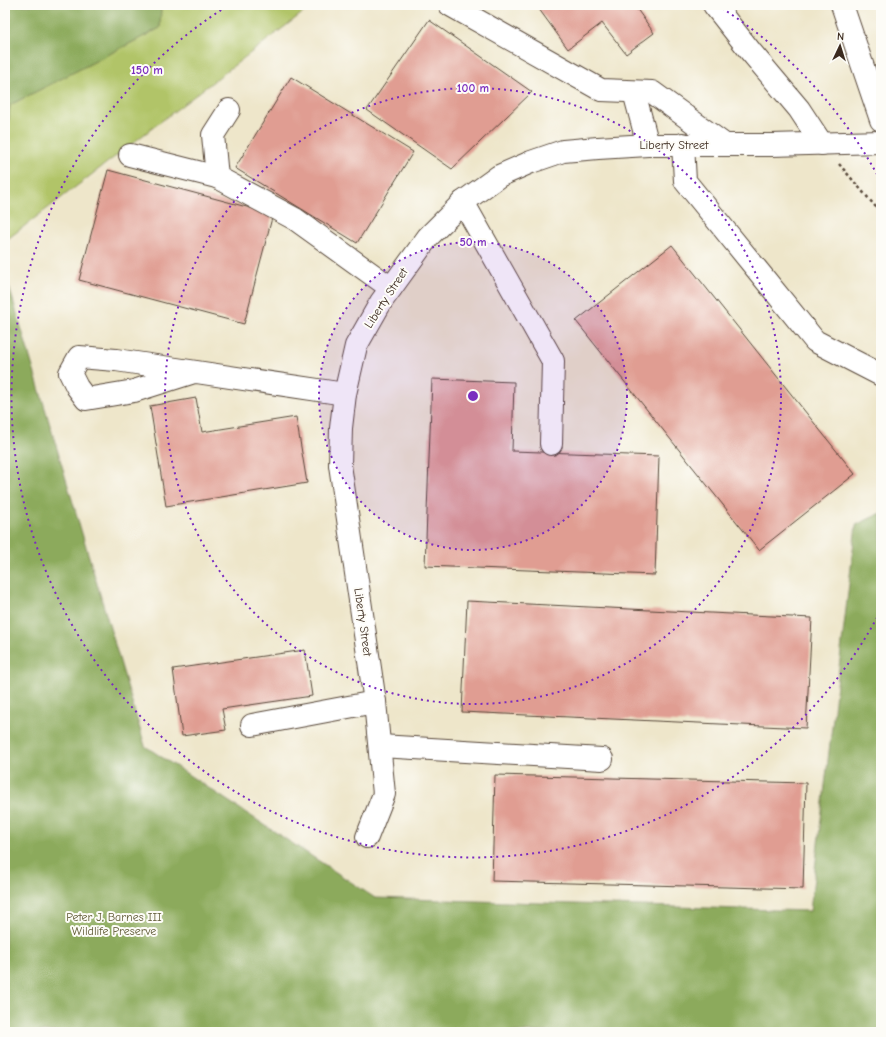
<svg xmlns="http://www.w3.org/2000/svg" width="886" height="1037" font-family="'Comic Neue',sans-serif">
<style>
.green{fill:#b1c468;stroke:#767743}
.forest{fill:#8caa5c;stroke:#646a3d}
.building{fill:#e09d92}
.lines{fill:none;stroke-linecap:round;stroke-linejoin:round}
.minor-casing{stroke:#564638;stroke-width:24}
.path{stroke:#564638;stroke-width:2.5;stroke-dasharray:3 3;stroke-linecap:butt}
.minor{stroke:#fff;stroke-width:22}
.ring{fill:none;stroke:#7b2cbf;stroke-width:2;stroke-dasharray:2 4}
.labels{text-anchor:middle;stroke-width:4;stroke-linejoin:round;paint-order:stroke}
.street-label{font-size:12px;fill:#3b2a1e;stroke:#fdfcf7}
.park-label{font-size:12px;fill:#5e5834;stroke:#fdfcf7}
.centre{fill:#7b2cbf;stroke:#fdfcf7;stroke-width:2}
.ring-label{font-size:12px;text-anchor:middle;font-weight:bold;fill:#7b2cbf;stroke:#fdfcf7;stroke-width:4;stroke-linejoin:round;paint-order:stroke}
</style>
<rect width="100%" height="100%" fill="#fdfcf7"/>
<filter id="ink" filterUnits="userSpaceOnUse"><feTurbulence type="fractalNoise" baseFrequency=".025" numOctaves="2"/><feDisplacementMap in="SourceGraphic" scale="8" xChannelSelector="R" yChannelSelector="G"/><feConvolveMatrix kernelMatrix="1 2 1 2 8 2 1 2 1" color-interpolation-filters="sRGB"/></filter>
<filter id="wash" filterUnits="userSpaceOnUse"><feTurbulence type="fractalNoise" baseFrequency=".012" numOctaves="4" result="noise"/><feDisplacementMap in="SourceGraphic" scale="16" xChannelSelector="R" yChannelSelector="G"/><feGaussianBlur stdDeviation="0.9" result="paint"/><feColorMatrix in="noise" values="0 0 0 0 0 0 0 0 0 0 0 0 0 0 0 0 0 1.4 0 .05"/><feComposite in="paint" operator="in"/></filter>
<g filter="url(#wash)">
<rect width="100%" height="100%" fill="#eee6ca"/>
<polygon class="green" points="161,5 313,5 5,241 5,158 10,105 160,28"/>
<g class="forest">
<polygon points="5,5 161,5 160,28 10,105 5,158"/>
<polygon points="5,273 145,746 375,898 810,911 856,525 881,513 881,1032 5,1032"/>
</g>
<g id="blocks">
<g class="building">
<polygon points="536,5 634,5 654,33 626,54 602,23 568,49"/>
<polygon points="429,20 532,92 452,169 367,110"/>
<polygon points="291,77 413,152 357,243 235,168"/>
<polygon points="108,170 273,214 244,324 79,280"/>
<polygon points="672,245 855,474 759,550 576,321"/>
<polygon points="432,379 514,382 512,451 659,456 655,575 425,566"/>
<polygon points="196,398 202,432 296,417 307,483 166,506 150,406"/>
<polygon points="467,601 812,618 806,728 462,712"/>
<polygon points="305,650 312,696 222,709 226,730 182,736 173,669"/>
<polygon points="495,775 806,783 803,889 492,881"/>
</g>
</g>
</g>
<g filter="url(#ink)">
<use href="#blocks" fill-opacity="0" stroke="#564638" stroke-width="1"/>
<g class="lines">
<defs>
<g id="minor">
<polyline points="450,5 601,90 652,92 725,145"/>
<polyline points="714,5 751,52 799,109 822,144"/>
<polyline points="842,5 881,120"/>
<polyline points="634,92 648,145"/>
<polyline points="229,110 213,135 217,177 295,219 391,288"/>
<polyline points="683,144 685,181 815,341 881,375"/>
<polyline points="130,155 217,177"/>
<polyline points="463,202 553,361 551,444"/>
<polyline points="194,372 134,391 86,399 77,387 70,373 79,357 116,360 345,394"/>
<polyline points="252,725 375,702"/>
<polyline points="380,746 602,759"/>
<polyline points="367,837 384,794 375,702 340,465 341,428 345,394 356,346 381,302 428,237 463,202 499,176 531,162 563,151 598,148 648,145 771,145 881,142"/>
</g>
</defs>
<use href="#minor" class="minor-casing"/>
<polyline class="path" points="839,164 881,213"/>
<use href="#minor" class="minor"/>
</g>
</g>
<circle cx="473" cy="396" r="154" fill="#7b2cbf" fill-opacity=".12"/>
<g class="ring">
<circle cx="473" cy="396" r="154"/>
<circle cx="473" cy="396" r="308"/>
<path d="M880 612A461 461 0 1 1 229 5M717 5A461 461 0 0 1 880 180"/>
</g>
<g class="labels">
<g class="street-label">
<text x="674" y="149">Liberty Street</text>
<text transform="translate(386 298) rotate(-57)" y="4">Liberty Street</text>
<text transform="translate(363 622) rotate(82)" y="4">Liberty Street</text>
</g>
<g class="park-label">
<text x="114" y="921">Peter J. Barnes III<tspan x="114" dy="14">Wildlife Preserve</tspan></text>
</g>
</g>
<circle cx="473" cy="396" r="6" class="centre"/>
<g class="ring-label">
<text x="147" y="74">150 m</text>
<text x="473" y="92">100 m</text>
<text x="473" y="246">50 m</text>
</g>
<rect width="886" height="1037" fill="none" stroke="#fdfcf7" stroke-width="20"/>
<g transform="translate(840 46) rotate(4)" stroke="#fdfcf7" stroke-width="3" paint-order="stroke">
<path d="M0-3L7 15L0 10L-7 15Z" fill="#3b2a1e"/>
<text y="-6" font-size="11" font-weight="bold" text-anchor="middle" fill="#3b2a1e">N</text>
</g>
</svg>
